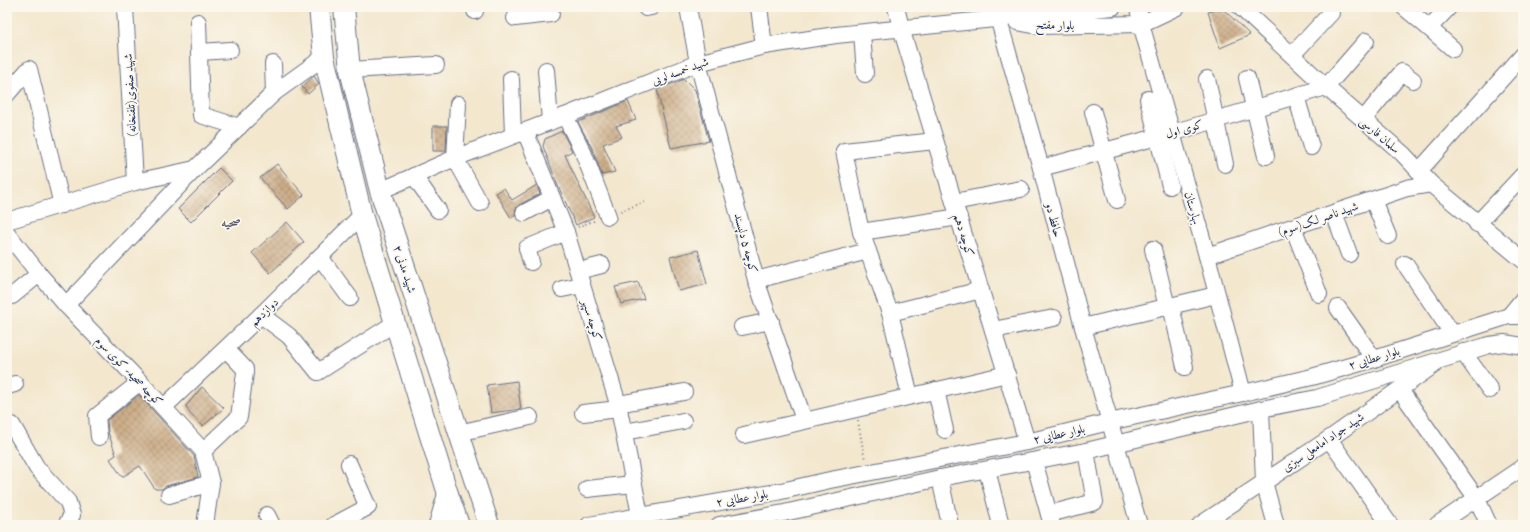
<svg xmlns="http://www.w3.org/2000/svg" width="1530" height="532" font-family="'Sorts Mill Goudy',Amiri,serif">
<style>
.building{fill:url(#building-cross-hatch)}
.lines{fill:none;stroke-linecap:round;stroke-linejoin:round}
.minor-casing{stroke:#676f85;stroke-width:18}
.major-casing{stroke:#676f85;stroke-width:22}
.path{stroke:#676f85;stroke-width:2;stroke-dasharray:1 3;stroke-linecap:butt}
.minor{stroke:#fff;stroke-width:16}
.major{stroke:#fff;stroke-width:20}
.labels{text-anchor:middle;stroke-width:3.5;stroke-linejoin:round;paint-order:stroke}
.street-label{font-size:12px;fill:#1b2f5e;stroke:#fbf7ec}
.neighbourhood-label{font-size:13px;font-weight:bold;fill:#5a5c6d;stroke:#fbf7ec}
</style>
<defs>
<pattern id="building-cross-hatch" width="8" height="8" patternUnits="userSpaceOnUse"><rect width="8" height="8" fill="#ceaf8a"/><path d="M0 0l8 8M0 8l8-8" fill="none" stroke="#a68f74"/></pattern>
</defs>
<rect width="100%" height="100%" fill="#fbf7ec"/>
<filter id="ink" filterUnits="userSpaceOnUse"><feTurbulence type="fractalNoise" baseFrequency=".025" numOctaves="2"/><feDisplacementMap in="SourceGraphic" scale="8" xChannelSelector="R" yChannelSelector="G"/><feConvolveMatrix kernelMatrix="1 2 1 2 8 2 1 2 1" color-interpolation-filters="sRGB"/></filter>
<filter id="wash" filterUnits="userSpaceOnUse"><feTurbulence type="fractalNoise" baseFrequency=".012" numOctaves="4" result="noise"/><feDisplacementMap in="SourceGraphic" scale="16" xChannelSelector="R" yChannelSelector="G"/><feGaussianBlur stdDeviation="0.9" result="paint"/><feColorMatrix in="noise" values="0 0 0 0 0 0 0 0 0 0 0 0 0 0 0 0 0 1.4 0 .05"/><feComposite in="paint" operator="in"/></filter>
<g filter="url(#wash)">
<rect width="100%" height="100%" fill="#f3e7ce"/>
<g id="blocks">
<g class="building">
<polygon points="1223,9 1250,35 1220,48 1208,12"/>
<polygon points="314,76 319,84 308,94 302,87"/>
<polygon points="684,79 695,90 709,141 671,148 657,90"/>
<polygon points="628,101 636,120 616,126 622,137 603,144 615,172 602,175 592,148 578,122"/>
<polygon points="433,126 447,126 446,151 433,151"/>
<polygon points="562,131 572,151 565,155 594,217 576,225 558,186 543,146 545,139"/>
<polygon points="277,164 304,195 288,209 260,178"/>
<polygon points="219,168 232,181 191,222 178,209"/>
<polygon points="537,185 540,194 519,205 516,208 515,215 511,218 496,193 504,188 512,200"/>
<polygon points="287,222 304,242 270,273 252,253"/>
<polygon points="698,250 707,284 679,291 670,257"/>
<polygon points="638,282 644,299 621,304 615,287"/>
<polygon points="517,381 521,409 491,413 487,385"/>
<polygon points="202,387 224,408 203,426 190,414 186,406"/>
<polygon points="139,395 194,456 198,477 166,486 162,489 155,489 140,466 122,477 110,459 116,455 108,432 107,420"/>
</g>
</g>
</g>
<g filter="url(#ink)">
<use href="#blocks" fill-opacity="0" stroke="#676f85" stroke-width="1"/>
<g class="lines">
<defs>
<g id="minor">
<polyline points="125,7 135,182"/>
<polyline points="688,7 698,63 756,280 804,420"/>
<polyline points="759,7 764,46"/>
<polyline points="896,7 901,28 1027,442"/>
<polyline points="995,7 1041,168 1083,327 1139,525"/>
<polyline points="1138,7 1141,24 1207,256 1243,393"/>
<polyline points="1240,7 1326,87 1403,154 1431,184 1523,260"/>
<polyline points="1404,7 1429,28 1449,7"/>
<polyline points="646,8 651,7"/>
<polyline points="475,11 476,7"/>
<polyline points="515,18 551,14 549,7"/>
<polyline points="198,22 201,115 239,127"/>
<polyline points="1017,22 1038,26 1141,24 1177,7"/>
<polyline points="1429,28 1453,49"/>
<polyline points="862,33 865,74"/>
<polyline points="200,52 230,50"/>
<polyline points="1292,55 1331,13"/>
<polyline points="273,64 274,93"/>
<polyline points="350,70 436,65"/>
<polyline points="546,70 550,122"/>
<polyline points="1247,78 1266,156"/>
<polyline points="511,79 513,135"/>
<polyline points="1207,79 1225,164"/>
<polyline points="7,94 29,69 62,205"/>
<polyline points="1296,96 1311,147"/>
<polyline points="1148,99 1170,186"/>
<polyline points="458,104 455,158 480,203"/>
<polyline points="1093,112 1117,200"/>
<polyline points="565,116 583,152 608,216"/>
<polyline points="1363,120 1402,72 1413,80"/>
<polyline points="525,131 566,232 618,404 640,515"/>
<polyline points="1041,168 1172,133 1326,87 1366,41"/>
<polyline points="1419,171 1523,55"/>
<polyline points="414,176 438,210"/>
<polyline points="380,191 455,158 565,116 698,63 764,46 836,35 1113,7"/>
<polyline points="1373,200 1388,236"/>
<polyline points="954,202 1021,189"/>
<polyline points="524,213 552,198"/>
<polyline points="1334,213 1349,254"/>
<polyline points="7,221 135,182 195,169"/>
<polyline points="1477,224 1523,175"/>
<polyline points="1293,227 1319,294"/>
<polyline points="861,232 959,217"/>
<polyline points="7,233 39,274 66,305 140,382 203,451 211,483 205,525"/>
<polyline points="1153,249 1167,307"/>
<polyline points="868,251 861,232 844,151 935,141"/>
<polyline points="1207,256 1407,188 1431,184"/>
<polyline points="320,257 350,298"/>
<polyline points="531,262 527,248 566,232"/>
<polyline points="1405,264 1452,333"/>
<polyline points="578,271 602,265"/>
<polyline points="756,280 868,251 890,313 910,396"/>
<polyline points="562,289 582,285"/>
<polyline points="12,296 39,274"/>
<polyline points="66,305 195,169 274,93 324,57"/>
<polyline points="1171,306 1185,367"/>
<polyline points="1338,308 1374,359"/>
<polyline points="890,313 981,290"/>
<polyline points="261,315 289,336 318,372 395,323"/>
<polyline points="1509,316 1523,299"/>
<polyline points="742,327 771,321"/>
<polyline points="1083,327 1216,295"/>
<polyline points="993,330 1054,318"/>
<polyline points="1463,352 1490,390"/>
<polyline points="7,386 15,384"/>
<polyline points="936,390 945,430"/>
<polyline points="1400,390 1477,499 1489,525"/>
<polyline points="618,404 684,392"/>
<polyline points="164,407 261,315 362,215"/>
<polyline points="1261,409 1264,482 1276,525"/>
<polyline points="583,413 619,409"/>
<polyline points="7,425 12,425 37,468 68,502 72,515 66,525"/>
<polyline points="624,432 683,421"/>
<polyline points="458,433 530,417"/>
<polyline points="744,435 1007,374"/>
<polyline points="99,437 97,416 140,382"/>
<polyline points="1329,439 1390,525"/>
<polyline points="203,451 239,417 245,373 245,369 226,349"/>
<polyline points="1034,461 1052,525"/>
<polyline points="987,470 1001,525"/>
<polyline points="940,478 950,525"/>
<polyline points="587,489 633,484"/>
<polyline points="169,495 211,483"/>
<polyline points="1049,514 1095,502 1086,451"/>
<polyline points="267,515 272,525"/>
<polyline points="334,525 368,507 349,464"/>
<polyline points="589,525 777,492 830,480 1027,442 1109,422 1243,393 1312,377 1374,359 1509,316 1523,316"/>
<polyline points="719,525 784,513 940,478 1086,451 1261,409 1317,398 1489,345 1504,343 1523,346"/>
<polyline points="1200,525 1329,439 1434,365"/>
<polyline points="1437,525 1523,467"/>
</g>
<g id="major">
<polyline points="319,7 324,57 362,215 395,323 448,494 459,525"/>
<polyline points="344,7 350,70 380,191 489,525"/>
<polyline points="439,525 448,494"/>
</g>
</defs>
<use href="#minor" class="minor-casing"/>
<use href="#major" class="major-casing"/>
<g class="path">
<polyline points="621,211 645,202"/>
<polyline points="578,227 596,220"/>
<polyline points="858,421 865,460"/>
</g>
<use href="#minor" class="minor"/>
<use href="#major" class="major"/>
</g>
</g>
<g class="labels">
<g class="street-label">
<text transform="translate(1055 25) rotate(1)" y="4">بلوار مفتح</text>
<text transform="translate(680 71) rotate(-20)" y="4">شهید خمسه لویی</text>
<text transform="translate(130 95) rotate(-93)" y="4">شهید صفوی(تلفنخانه)</text>
<text transform="translate(1184 129) rotate(-16)" y="4">کوی اول</text>
<text transform="translate(1380 135) rotate(41)" y="4">سلمان فارسی</text>
<text transform="translate(1193 208) rotate(74)" y="4">بهارستان</text>
<text transform="translate(1318 219) rotate(-19)" y="4">شهید ناصر لک(سوم)</text>
<text transform="translate(1054 220) rotate(75)" y="4">حافظ دو</text>
<text transform="translate(964 235) rotate(73)" y="4">کوچه دهم</text>
<text transform="translate(746 243) rotate(75)" y="4">کوچه ۵ دلپسند</text>
<text transform="translate(405 269) rotate(72)" y="4">شهید مدنی ۲</text>
<text transform="translate(264 312) rotate(-44)" y="4">دوازدهم</text>
<text transform="translate(592 320) rotate(73)" y="4">کوچه سپهر</text>
<text transform="translate(1374 358) rotate(-17)" y="4">بلوار عطایی ۲</text>
<text transform="translate(129 371) rotate(46)" y="4">کوچه صحیه- کوی سوم</text>
<text transform="translate(1059 434) rotate(-13)" y="4">بلوار عطایی ۲</text>
<text transform="translate(1323 442) rotate(-34)" y="4">شهید جواد امامعلی سبزی</text>
<text transform="translate(742 498) rotate(-10)" y="4">بلوار عطایی ۲</text>
</g>
<g class="neighbourhood-label">
<text x="231" y="227">صحیه</text>
</g>
</g>
<rect width="1530" height="532" fill="none" stroke="#fbf7ec" stroke-width="24"/>
</svg>
